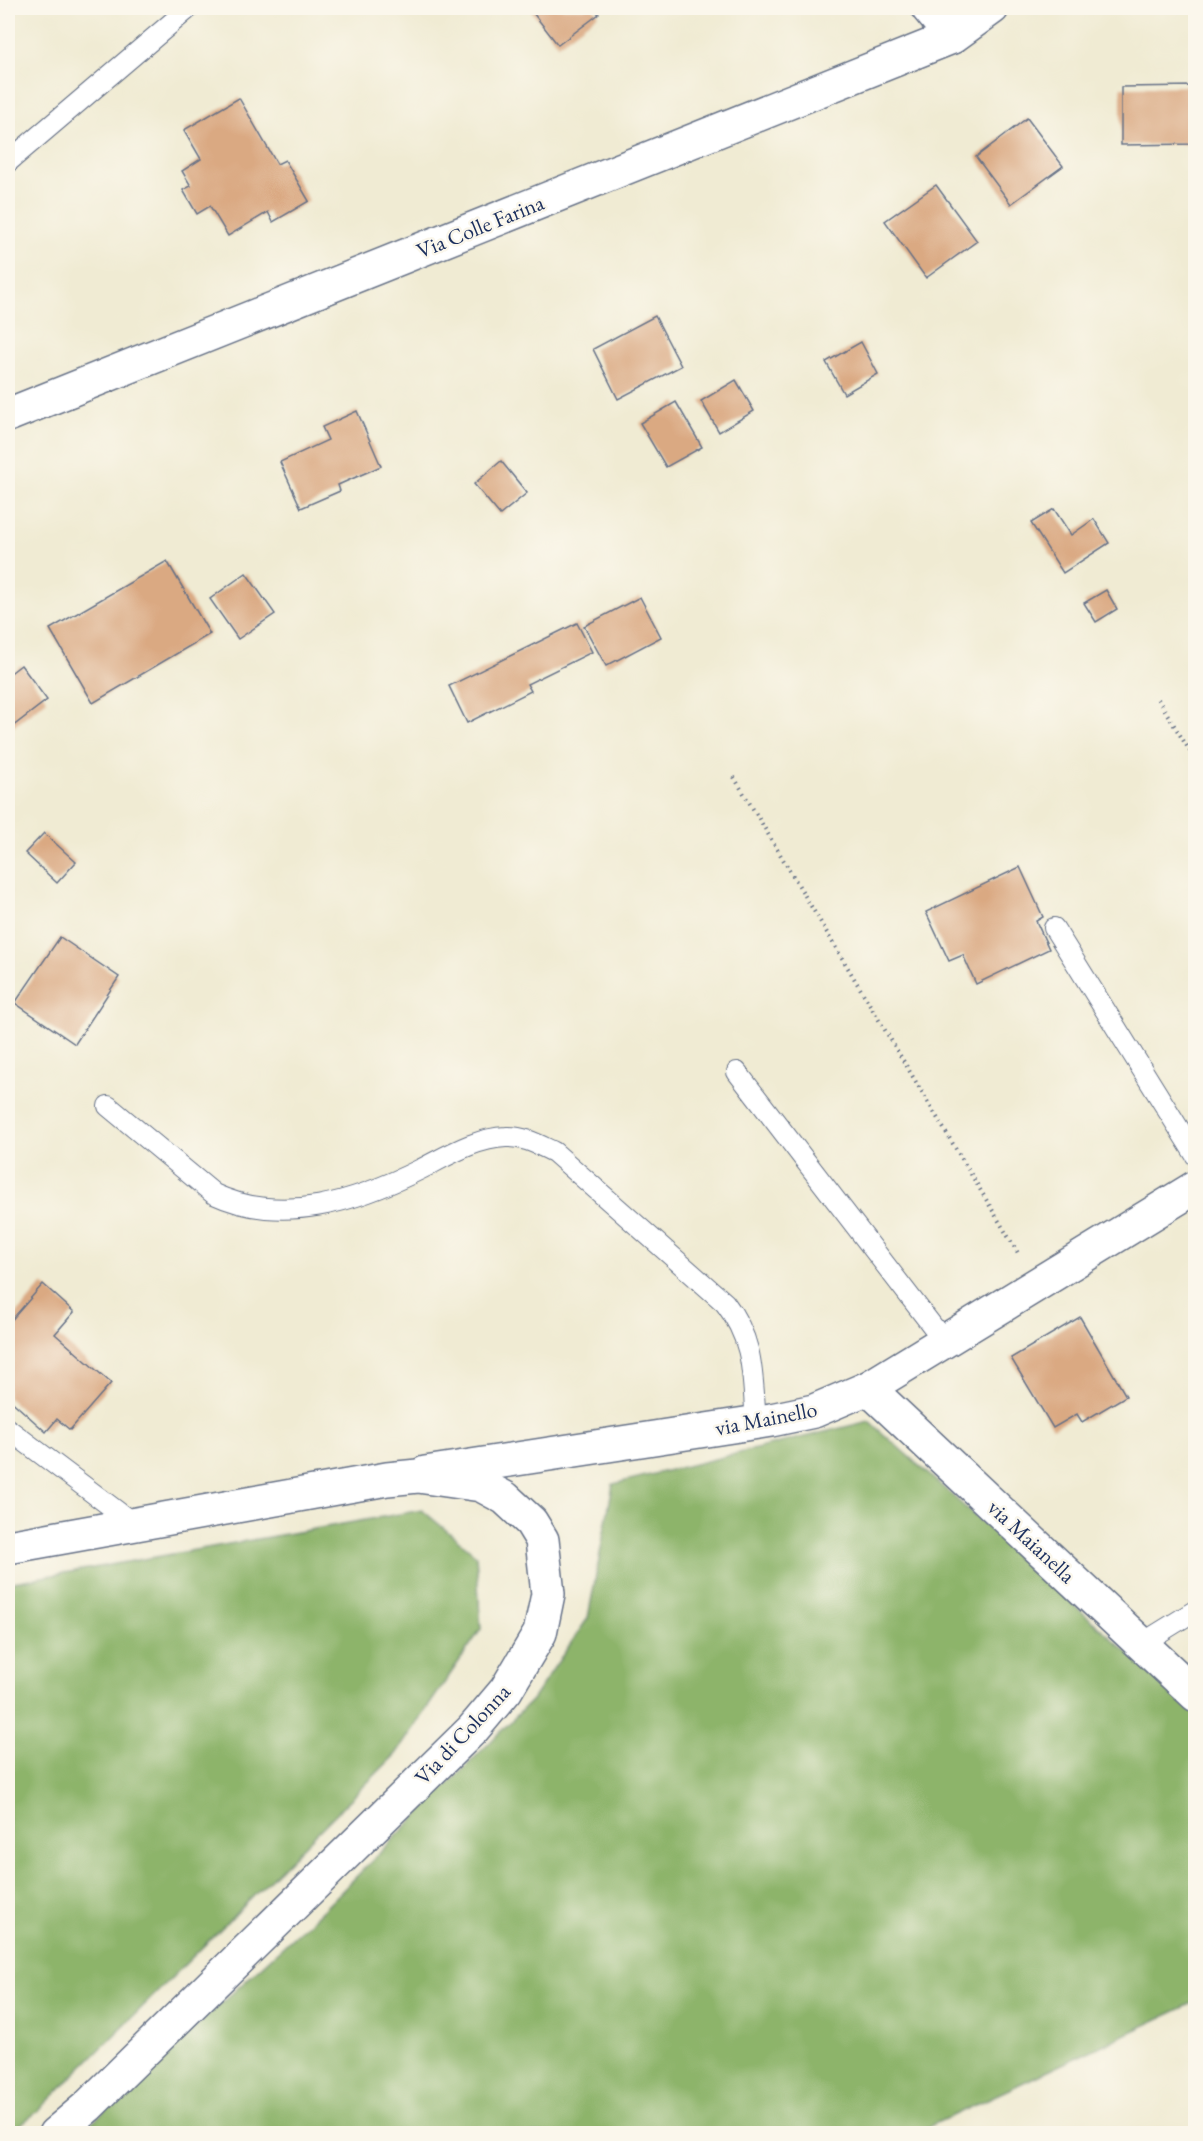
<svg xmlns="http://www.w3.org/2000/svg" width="1203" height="2141" font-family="'EB Garamond',serif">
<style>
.forest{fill:#8db46a;stroke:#547264;stroke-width:1.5}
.building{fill:#daa982}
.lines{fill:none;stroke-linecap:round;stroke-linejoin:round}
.service-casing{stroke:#667187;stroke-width:22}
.minor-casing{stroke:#667187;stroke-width:36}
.tertiary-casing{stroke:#667187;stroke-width:36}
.path{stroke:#667187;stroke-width:4;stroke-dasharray:1.5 4.5;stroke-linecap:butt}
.service{stroke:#fff;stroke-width:20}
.minor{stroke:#fff;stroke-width:33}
.tertiary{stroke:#fff;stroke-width:33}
.labels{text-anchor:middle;stroke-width:5;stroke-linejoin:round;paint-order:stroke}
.street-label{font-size:22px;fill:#1b2f5e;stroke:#fbf7ec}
</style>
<rect width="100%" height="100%" fill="#fbf7ec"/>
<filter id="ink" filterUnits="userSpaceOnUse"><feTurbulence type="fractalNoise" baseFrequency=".0167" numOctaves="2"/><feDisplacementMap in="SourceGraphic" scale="12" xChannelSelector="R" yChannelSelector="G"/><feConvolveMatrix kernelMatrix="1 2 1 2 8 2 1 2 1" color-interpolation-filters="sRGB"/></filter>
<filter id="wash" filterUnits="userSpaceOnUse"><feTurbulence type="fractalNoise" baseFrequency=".008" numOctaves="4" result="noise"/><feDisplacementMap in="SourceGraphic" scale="24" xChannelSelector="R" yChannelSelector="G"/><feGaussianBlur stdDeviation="1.35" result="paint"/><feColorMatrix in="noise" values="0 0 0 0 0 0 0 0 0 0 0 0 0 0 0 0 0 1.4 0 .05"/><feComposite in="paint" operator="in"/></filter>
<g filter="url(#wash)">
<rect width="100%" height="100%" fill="#f0ebd3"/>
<g class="forest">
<polygon points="869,1421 1195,1713 1195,2002 915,2133 79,2134 325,1908 532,1700 588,1618 613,1484"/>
<polygon points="422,1510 476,1555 481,1629 396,1754 37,2112 8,2133 8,1583"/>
</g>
<g id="blocks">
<g class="building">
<polygon points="531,8 593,8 599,14 558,45 530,9"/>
<polygon points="1196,86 1196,144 1121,145 1121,87"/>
<polygon points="239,98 277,164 285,160 309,201 273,222 268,212 228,236 210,206 197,214 183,190 191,186 182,171 201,159 184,130"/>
<polygon points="1027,118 1063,166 1011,204 976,157"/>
<polygon points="936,185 977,241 926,278 885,221"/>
<polygon points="655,316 681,366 618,399 593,349"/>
<polygon points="861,342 878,374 844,394 826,362"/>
<polygon points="736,380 754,411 719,432 701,401"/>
<polygon points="676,402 702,447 666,467 640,423"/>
<polygon points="357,411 381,466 338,485 340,491 301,508 280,462 328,440 322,427"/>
<polygon points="501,461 527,493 500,515 474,484"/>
<polygon points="1054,509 1071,535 1094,519 1109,543 1063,573 1031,523"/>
<polygon points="167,561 210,634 93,703 50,629"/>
<polygon points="246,573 275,614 238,639 210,599"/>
<polygon points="1106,590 1117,609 1096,622 1084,603"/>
<polygon points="640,597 661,637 606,666 584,626"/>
<polygon points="577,623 592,652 527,684 531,691 467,723 449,686"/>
<polygon points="21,665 47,700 8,730 8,675"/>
<polygon points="44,833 76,862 57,883 25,853"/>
<polygon points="1020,867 1043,917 1036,921 1049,949 976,984 963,955 949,961 926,912"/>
<polygon points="60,937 119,977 75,1044 15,1003"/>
<polygon points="43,1284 74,1312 55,1334 111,1383 70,1430 57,1419 46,1432 8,1398 8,1324"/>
<polygon points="1080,1317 1126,1396 1082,1422 1077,1414 1053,1428 1011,1358"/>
</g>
</g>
</g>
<g filter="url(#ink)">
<use href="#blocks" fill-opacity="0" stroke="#667187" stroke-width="1.5"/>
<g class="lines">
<defs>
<g id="service">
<polyline points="8,162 189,8"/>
<polyline points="1054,928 1196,1156"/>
<polyline points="737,1072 944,1341"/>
<path d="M108,1106L214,1194C283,1226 357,1201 421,1169C447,1156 476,1138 506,1137C524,1136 539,1145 554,1152L725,1303C755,1342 752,1375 756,1422"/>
<polyline points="8,1429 134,1524"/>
<polyline points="1141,1644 1196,1610"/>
</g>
<g id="minor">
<polyline points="928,8 952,37"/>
<polyline points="8,415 952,37 992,8"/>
<polyline points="868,1388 1196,1695"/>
<polyline points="425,1473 771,1420 814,1411 868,1388 1196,1187"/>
</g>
<polyline id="tertiary" points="8,1547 387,1479 418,1476 481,1485 505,1498 531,1522 542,1540 548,1594 540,1633 506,1690 473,1729 88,2106 55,2134"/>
</defs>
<use href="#service" class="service-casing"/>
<use href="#minor" class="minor-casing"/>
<use href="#tertiary" class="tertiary-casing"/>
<g class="path">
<polyline points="1158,699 1196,761"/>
<polyline points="734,777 1018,1253"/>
</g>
<use href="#service" class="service"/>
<use href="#minor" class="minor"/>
<use href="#tertiary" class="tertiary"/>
</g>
</g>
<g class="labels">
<g class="street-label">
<text transform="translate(480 226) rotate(-22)" y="8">Via Colle Farina</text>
<text transform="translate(766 1418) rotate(-11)" y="8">via Mainello</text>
<text transform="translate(1032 1541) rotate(43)" y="8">via Maianella</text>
<text transform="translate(462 1734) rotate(-47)" y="8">Via di Colonna</text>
</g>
</g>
<rect width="1203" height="2141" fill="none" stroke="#fbf7ec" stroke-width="30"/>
</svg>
